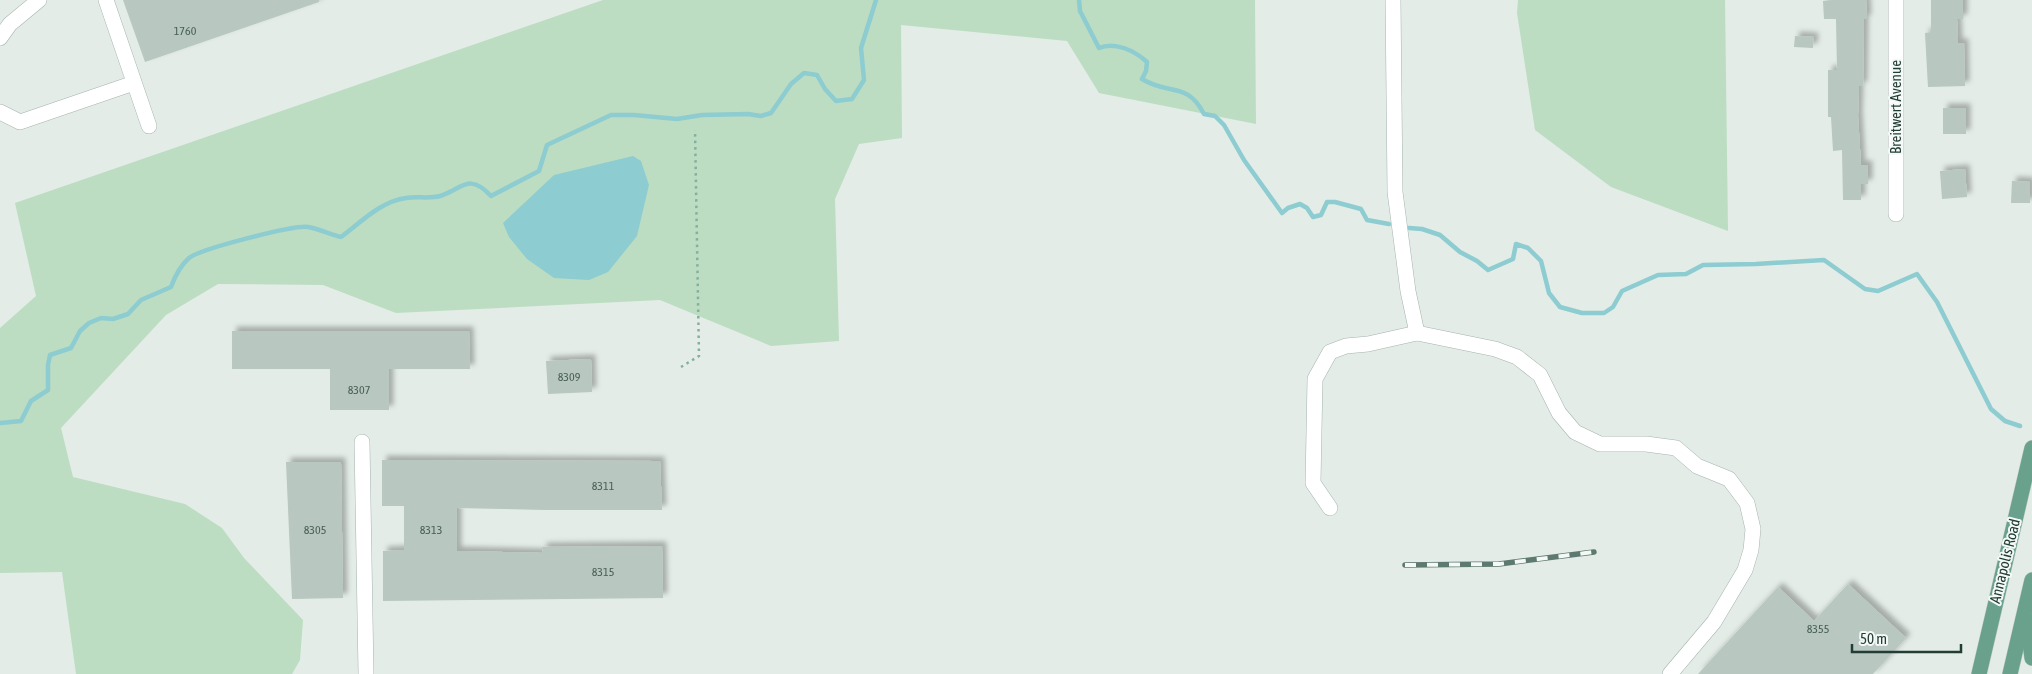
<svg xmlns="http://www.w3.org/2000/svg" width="2032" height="674" font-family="'Asap Condensed',sans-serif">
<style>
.green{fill:#bcddc2}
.water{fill:#8dccd0}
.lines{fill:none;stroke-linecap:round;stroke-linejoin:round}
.stream{stroke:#8dccd0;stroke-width:4.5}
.building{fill:#b8c7c0;filter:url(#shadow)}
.minor-casing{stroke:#a6b4ae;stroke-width:16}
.major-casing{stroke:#c1c9c6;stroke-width:16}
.path{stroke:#84af9d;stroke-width:2.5;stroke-dasharray:2.5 4;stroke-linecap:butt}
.minor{stroke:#fff;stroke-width:15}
.major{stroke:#69a18d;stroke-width:15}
.rail-casing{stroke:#5e796f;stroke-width:5.5}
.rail{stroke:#f3f9f6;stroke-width:4;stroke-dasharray:11;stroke-linecap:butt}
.labels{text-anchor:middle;stroke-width:4;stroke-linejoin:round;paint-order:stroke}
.number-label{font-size:12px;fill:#486057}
.street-label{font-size:15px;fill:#233d34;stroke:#f3f9f6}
</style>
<defs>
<filter id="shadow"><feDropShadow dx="4.5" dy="-4.5" stdDeviation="2.5" flood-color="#0004"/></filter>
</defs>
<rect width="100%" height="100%" fill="#e3ece7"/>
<g class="green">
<polygon points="603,0 1255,0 1256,124 1099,93 1067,41 901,25 902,138 859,144 835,199 839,341 771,346 660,300 396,313 323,285 218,284 166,315 61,428 73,477 185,504 222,528 244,558 303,620 300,660 292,674 76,674 62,572 0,573 0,328 36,296 15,203"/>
<polygon points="1518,0 1725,0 1728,231 1611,187 1535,130 1517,13"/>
</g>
<polygon class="water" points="633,156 641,161 649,185 637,236 608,272 589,280 554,278 527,259 509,237 503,223 554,175"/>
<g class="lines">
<g class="stream">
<path d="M1079,0L1080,11L1099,48C1115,41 1135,51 1147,62L1146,71L1142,79C1170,96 1187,81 1204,114L1215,116L1224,125L1244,160L1282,213L1288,208L1300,204L1307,208L1313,217L1321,215L1327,202H1335L1361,209L1367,220L1389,224"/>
<polyline points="1409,228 1422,229 1440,235 1460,252 1477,261 1488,270 1513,259 1516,244 1528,248 1541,261 1549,293 1560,307 1582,313 1604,313 1613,307 1622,291 1658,275 1686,274 1703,265 1756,264 1824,260 1865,289 1878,291 1917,274 1937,302 1991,409 2005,421 2020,426"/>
<path d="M0,423L21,421L31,401L48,390V365L50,355L71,348L80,331L89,323L101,318L113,319L128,314L141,300L171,287C175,276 180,266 189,258C200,249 293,225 308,227C319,229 330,234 341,237C360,223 381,201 406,198C417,196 429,199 440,196C462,189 469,172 491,196L539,171L547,145L611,115H634L677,119L702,115L748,114L761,116L771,113L791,84L804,73L817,75L825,89L836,101L852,99L864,80L861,48L876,0"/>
</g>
</g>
<g class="building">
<polygon points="123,0 319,0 319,2 145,62"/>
<polygon points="1834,0 1866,0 1867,19 1864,19 1863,86 1859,86 1858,116 1861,165 1868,165 1868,184 1861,184 1861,200 1843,200 1842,150 1833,151 1831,117 1828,117 1828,70 1837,70 1836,19 1824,19 1823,1"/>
<polygon points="1931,0 1963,0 1963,19 1957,19 1958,43 1964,43 1965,86 1928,87 1925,33 1931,32"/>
<polygon points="1795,36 1814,37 1813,48 1794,47"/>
<rect x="1943" y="108" width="23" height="26"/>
<polygon points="1965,169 1967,197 1942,199 1940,171"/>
<polygon points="2012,181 2030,182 2030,203 2011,203"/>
<polygon points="232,331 469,331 470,369 389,369 389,410 330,410 330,369 232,369"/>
<polygon points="591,359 592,392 548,394 546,361"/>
<polygon points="382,460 660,461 662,510 545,510 457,508 457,551 543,553 542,547 662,546 663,598 383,601 383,551 404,550 404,506 382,506"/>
<polygon points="286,462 341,462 343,598 292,599"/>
<polygon points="1848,584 1906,638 1873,674 1698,674 1778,587 1814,621"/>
</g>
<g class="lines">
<defs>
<g id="minor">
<polyline points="106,0 149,126"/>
<polyline points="1393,0 1395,192 1408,291 1417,333"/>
<polyline points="0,38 10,24 39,0"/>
<polyline points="0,112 20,122 134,83"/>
<polyline points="1896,214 1896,0"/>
<polyline points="362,442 366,674"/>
<polyline points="1330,508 1313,483 1315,379 1330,352 1346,346 1368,344 1417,333 1495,349 1517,357 1540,375 1559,413 1575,432 1600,444 1646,444 1676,448 1697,466 1729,479 1747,503 1753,529 1751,550 1745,570 1714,622 1670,674"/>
</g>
<g id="major">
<polyline points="2027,620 2032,658"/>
<polyline points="1979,674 2032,448"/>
<polyline points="2010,674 2032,580"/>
</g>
</defs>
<use href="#minor" class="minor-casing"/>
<use href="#major" class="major-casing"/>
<polyline class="path" points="681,367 699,356 695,130"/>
<use href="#minor" class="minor"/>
<use href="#major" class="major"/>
<defs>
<polyline id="rail" points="1405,565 1499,564 1594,552"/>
</defs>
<use href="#rail" class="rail-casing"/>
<use href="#rail" class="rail"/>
</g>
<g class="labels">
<g class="number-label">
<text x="185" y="35">1760</text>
<text x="569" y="381">8309</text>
<text x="359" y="394">8307</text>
<text x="603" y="490">8311</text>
<text x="315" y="534">8305</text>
<text x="431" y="534">8313</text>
<text x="603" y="576">8315</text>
<text x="1818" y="633">8355</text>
</g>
<g class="street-label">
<text transform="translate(1896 107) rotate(-90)" y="5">Breitwert Avenue</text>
<text transform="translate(2005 561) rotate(-76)" y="5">Annapolis Road</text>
</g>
</g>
<path d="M1852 644v8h109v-8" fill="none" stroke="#233d34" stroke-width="2.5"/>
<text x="1860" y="644" font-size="15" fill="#233d34" stroke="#f3f9f6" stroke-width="4" paint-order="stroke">50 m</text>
</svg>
